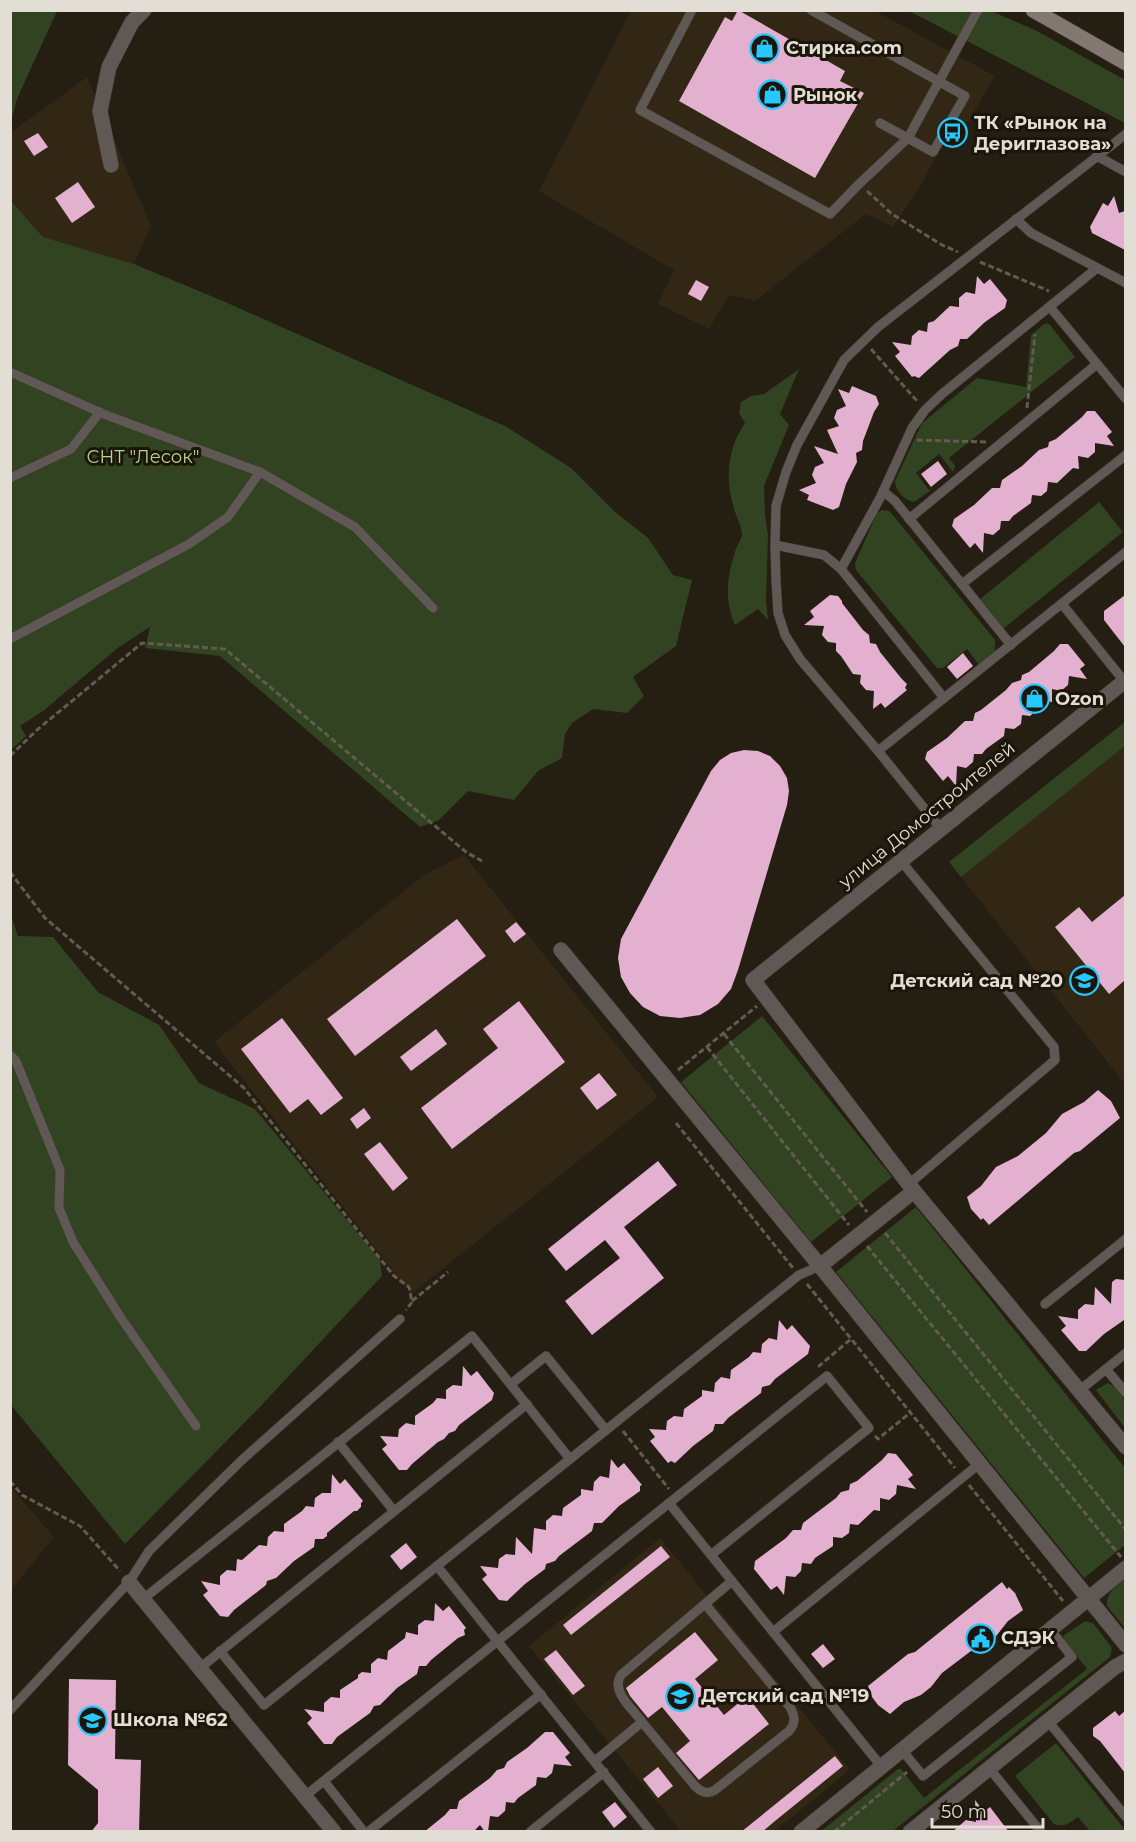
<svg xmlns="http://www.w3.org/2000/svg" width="1136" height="1842" font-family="Montserrat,sans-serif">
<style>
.built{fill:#312714}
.green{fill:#314320}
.building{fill:#e3b0cf}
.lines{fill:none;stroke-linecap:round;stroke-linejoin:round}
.lane-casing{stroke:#3f392d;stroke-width:10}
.street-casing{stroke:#3f392d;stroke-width:16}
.secondary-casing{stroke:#3f392d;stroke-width:16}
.path{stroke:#615b50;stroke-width:3;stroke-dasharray:6 3;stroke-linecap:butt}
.lane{stroke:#5f5854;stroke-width:9}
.street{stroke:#5f5854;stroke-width:15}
.secondary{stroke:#837871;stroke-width:15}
.labels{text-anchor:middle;stroke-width:6;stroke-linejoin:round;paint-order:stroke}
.poi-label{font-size:18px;font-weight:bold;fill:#e2ded5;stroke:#1c1509;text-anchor:start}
.park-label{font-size:18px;fill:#b0d690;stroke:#1c1509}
.street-label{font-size:18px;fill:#e2ded5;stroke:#1c1509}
</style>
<rect width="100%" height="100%" fill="#251e12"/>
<g class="built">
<polygon points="631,11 875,11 995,76 957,141 947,137 918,190 893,227 866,214 755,301 729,295 709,329 658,304 674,270 539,191"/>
<polygon points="87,77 151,226 134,264 43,237 11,201 10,133"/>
<polygon points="1125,746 1125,1084 961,877"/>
<polygon points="464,855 658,1097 411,1294 214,1042 424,875"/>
<polygon points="11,1487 54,1537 11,1590 10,1590"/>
<polygon points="660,1538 850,1770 775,1831 681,1831 529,1646"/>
</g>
<g class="green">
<polygon points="11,10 57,11 17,99 11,121"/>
<polygon points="909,11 991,11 1037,31 1125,80 1125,123"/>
<polygon points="10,194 11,201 43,237 134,264 223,301 507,427 571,468 614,511 648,538 673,575 692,580 676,646 633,677 644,696 627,713 593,709 572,723 565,734 562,758 538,771 514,800 468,791 439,820 420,827 220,656 145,648 150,627 119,647 43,711 20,726 26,736 11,750"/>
<path d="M1047,323L1050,325L1075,357L949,458L955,466L953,472L939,454L916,473L930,491L914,502C904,500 895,491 895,481L922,423L977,378L1026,387L1031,335L1044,324Z"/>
<path d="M799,369L780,414L789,425L764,486L765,515L768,536L766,599L768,620L758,609L735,625C724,601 727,576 735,552C736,547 741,540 742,535C742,528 737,518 735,512C725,481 726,451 745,423L739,413L741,402L751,396L764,394Z"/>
<polygon points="1099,502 1123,532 1003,629 979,600"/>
<polygon points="882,510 889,511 892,514 995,640 995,652 980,666 967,649 943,668 937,668 856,570 855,563 877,513"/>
<polygon points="1125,722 1125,746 961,877 949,862"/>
<polygon points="11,916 18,936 53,937 98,992 159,1025 199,1083 255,1109 380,1260 382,1276 259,1408 125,1544 11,1405"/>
<polygon points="762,1016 892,1177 811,1242 681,1082"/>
<polygon points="916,1207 1125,1468 1125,1545 1084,1578 836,1272"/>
<path d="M1108,1383C1128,1393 1126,1408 1125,1428L1096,1390Z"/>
<path d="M1125,1579V1628L1107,1606C1106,1592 1116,1587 1125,1579Z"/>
<polygon points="1085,1621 1093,1623 1112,1648 1110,1657 893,1831 820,1832 898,1769 901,1769 924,1798 1087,1669 1064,1640 1063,1636"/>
<path d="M1056,1743L1125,1830V1831H1090L1078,1817C1069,1823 1065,1828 1054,1824L1015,1776Z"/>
</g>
<g class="building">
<polygon points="738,10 845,71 840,81 864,93 815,178 679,101 725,17 732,21"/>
<polygon points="38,133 48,147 34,156 24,141"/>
<polygon points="78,182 95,207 72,223 55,198"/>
<polygon points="1114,196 1119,213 1125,211 1125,250 1092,233 1090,227 1103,203 1108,206"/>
<polygon points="977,276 984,284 990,279 1007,300 1005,308 985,322 967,339 960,339 958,346 950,350 919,378 914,376 912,377 895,356 900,352 892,342 911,345 912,336 919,330 927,332 928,323 934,321 950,306 959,307 959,298 966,292 975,294"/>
<polygon points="696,280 709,287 701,301 688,294"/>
<polygon points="852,386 876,396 879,404 874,412 863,441 862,450 856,453 857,462 846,484 839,507 833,510 807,500 809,495 799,490 816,483 812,475 815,467 824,463 814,446 838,454 827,430 839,426 834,418 837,410 846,406 838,389 849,393"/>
<polygon points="1087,411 1095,411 1112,432 1107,436 1114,446 1095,443 1095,452 1088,458 1078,456 1079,469 1073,468 1057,483 1048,482 1047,491 1041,496 1032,495 1031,503 1013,516 1009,521 1001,521 1000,529 993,535 984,533 983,553 975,543 970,548 952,526 954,519 974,505 992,488 1000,488 1002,480 1022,466 1039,450 1048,447 1049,442 1056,439 1082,417"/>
<polygon points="938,461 947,474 931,487 921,474"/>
<polygon points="830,595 838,596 842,601 842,603 863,630 869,635 870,643 876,644 880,652 901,678 907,684 905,688 907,690 885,708 881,703 873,709 874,691 866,690 860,683 861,675 853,674 841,656 836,651 836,643 828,642 822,635 824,626 804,625 814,617 810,611"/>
<polygon points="1125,595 1125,647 1104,620 1104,611"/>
<polygon points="1060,644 1068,644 1085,665 1080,669 1087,679 1069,676 1068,685 1061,691 1052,689 1052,702 1046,701 1030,716 1022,715 1021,724 1014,729 1005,728 1004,736 986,749 982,754 974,754 973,762 966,768 957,766 956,786 948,776 943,781 925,759 927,752 947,738 965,721 973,721 975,713 981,710 1006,690 1012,683 1021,680 1022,675 1029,672 1054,651"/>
<polygon points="963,653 973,666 957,679 947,667"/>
<polygon points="744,750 758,751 770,756 780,766 787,778 789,791 787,805 738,970 731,989 718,1004 700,1015 680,1018 660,1016 643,1007 630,993 621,977 618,958 621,939 711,771 720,760 731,753"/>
<polygon points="1125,895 1125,980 1109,994 1055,927 1079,907 1092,922"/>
<polygon points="457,919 486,956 355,1056 327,1019"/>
<polygon points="516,922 526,934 514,943 505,931"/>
<polygon points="519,1001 565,1062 452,1149 421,1108 498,1048 483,1029"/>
<polygon points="282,1018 343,1098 321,1115 308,1099 290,1113 241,1049"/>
<polygon points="436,1029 447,1044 411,1071 400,1057"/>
<polygon points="599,1073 617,1095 597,1110 580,1088"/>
<polygon points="1098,1090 1111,1101 1120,1118 1080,1151 1074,1153 989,1225 983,1218 981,1220 971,1209 967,1197 981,1186 996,1167 1018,1156 1046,1133 1062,1114 1084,1102"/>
<polygon points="364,1108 371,1118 357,1129 350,1119"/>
<polygon points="380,1142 408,1178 393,1191 364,1154"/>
<polygon points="658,1161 677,1185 624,1227 664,1278 592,1335 565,1301 620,1258 605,1240 566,1271 548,1249"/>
<polygon points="1116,1279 1125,1280 1124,1320 1104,1334 1086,1351 1079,1351 1061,1330 1066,1326 1058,1316 1078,1319 1078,1310 1085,1304 1094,1305 1095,1287 1111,1304 1112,1282"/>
<polygon points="779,1320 787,1330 792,1325 810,1346 808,1354 775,1379 770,1385 762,1387 761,1393 728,1418 723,1424 715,1424 713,1431 693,1446 675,1463 671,1461 668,1463 650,1441 655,1437 649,1429 666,1430 667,1421 674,1416 683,1417 684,1409 702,1396 702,1390 714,1392 715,1383 721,1377 730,1379 731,1370 749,1357 753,1352 761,1353 762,1344 769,1338 777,1340"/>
<polygon points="463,1366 471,1376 477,1371 494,1393 492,1400 459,1425 455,1431 449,1433 444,1439 438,1442 412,1464 407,1470 399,1470 382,1449 387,1445 380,1436 398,1437 399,1429 406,1423 415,1425 415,1416 433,1403 437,1398 446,1399 446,1390 453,1385 462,1386"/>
<polygon points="888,1453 896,1454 913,1475 908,1479 916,1489 897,1485 896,1494 889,1500 880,1498 880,1511 874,1510 858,1525 850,1524 849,1533 842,1538 833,1537 833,1546 815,1558 811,1564 802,1563 801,1571 795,1577 786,1576 784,1595 777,1586 771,1590 754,1569 755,1561 786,1538 793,1530 801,1530 803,1523 836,1498 841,1492 849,1490 850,1484 857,1481 882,1460"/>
<polygon points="611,1459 618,1468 624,1463 642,1485 640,1486 640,1491 619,1506 602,1523 594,1523 592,1531 559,1556 555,1561 546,1564 545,1569 525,1584 507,1601 499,1600 482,1579 487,1575 480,1566 498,1568 499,1559 506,1554 515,1555 516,1537 532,1554 534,1528 546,1530 546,1521 553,1515 562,1516 563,1508 581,1495 581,1489 593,1491 594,1482 600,1476 609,1478"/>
<polygon points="332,1474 340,1484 345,1479 363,1501 361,1503 361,1507 357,1511 354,1511 327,1533 327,1536 323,1539 315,1539 314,1547 294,1561 276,1578 267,1581 266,1585 234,1610 228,1617 220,1616 203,1595 208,1591 201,1581 220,1585 220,1576 227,1570 236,1571 237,1559 242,1560 259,1545 267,1546 268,1537 274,1531 284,1532 284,1524 302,1511 306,1506 314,1507 315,1498 322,1493 331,1493"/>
<polygon points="406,1543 417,1557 401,1570 390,1556"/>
<polygon points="661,1546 670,1557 571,1635 563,1625"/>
<polygon points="1002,1582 1007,1589 1009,1587 1015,1593 1023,1610 1008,1621 993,1640 971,1651 942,1673 931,1687 921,1695 904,1702 890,1714 878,1705 872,1697 868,1686 908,1654 915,1652"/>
<polygon points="435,1603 443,1611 449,1606 466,1628 464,1630 465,1635 458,1638 431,1660 426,1666 419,1666 417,1674 397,1688 380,1705 374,1706 370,1713 337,1737 332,1744 324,1744 307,1723 312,1718 304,1709 324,1712 324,1703 331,1697 340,1698 340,1690 358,1678 358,1675 362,1672 371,1673 371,1664 378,1658 387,1660 388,1651 405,1638 406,1632 418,1635 418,1625 425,1620 434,1621"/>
<polygon points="695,1632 718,1660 695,1679 724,1715 747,1696 769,1724 699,1780 676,1753 690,1741 662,1707 648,1718 630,1696 626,1688"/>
<polygon points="823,1644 835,1659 823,1668 811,1654"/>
<polygon points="556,1650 585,1686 573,1695 544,1659"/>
<polygon points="69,1679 116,1680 115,1759 141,1760 139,1832 91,1832 98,1823 98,1790 68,1765"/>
<polygon points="1115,1711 1119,1716 1125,1711 1125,1773 1100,1741 1093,1736 1093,1728"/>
<polygon points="545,1732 553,1732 570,1753 565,1757 572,1766 554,1764 552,1773 546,1778 537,1777 536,1785 518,1798 514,1803 506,1802 505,1811 498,1817 490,1816 488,1832 485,1832 480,1825 473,1832 424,1832 445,1815 450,1809 457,1809 459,1801 490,1778 497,1770 504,1768 507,1762 527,1748"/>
<polygon points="835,1756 843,1766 775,1821 762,1832 741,1832"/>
<polygon points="658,1767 673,1786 658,1798 643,1779"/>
<polygon points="975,1800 984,1812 990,1807 1009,1832 952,1832 966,1820 976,1822"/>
<polygon points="615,1802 627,1817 614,1828 602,1812"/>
</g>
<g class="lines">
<defs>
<g id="lane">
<polyline points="692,10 640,110 830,214 859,184 908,138 978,10"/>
<polyline points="811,10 965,96 933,152 880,123"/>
<polyline points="1097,156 1126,172"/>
<polyline points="1016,219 1031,233 1126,283"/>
<polyline points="1050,307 1126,399"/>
<polyline points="10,372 106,415 260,472 355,527 433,608"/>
<polyline points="10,478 71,449 100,412"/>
<polyline points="883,491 895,501 1011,645"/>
<polyline points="909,519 1097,364"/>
<polyline points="775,545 824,555 841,569 944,698"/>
<polyline points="841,569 880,498 912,428 925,410 942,394 1097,268"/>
<polyline points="962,584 1126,455"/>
<polyline points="1062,604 1124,681"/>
<polyline points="10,639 189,544 228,517 260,472"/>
<polyline points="878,751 800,659 785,635 778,613 776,581 775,545 776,506 786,472 797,445 844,360 878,327 1126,134"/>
<polyline points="941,829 878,751 1126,552"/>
<polyline points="901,861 1054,1047 1055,1060 909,1184"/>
<polyline points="10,1055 16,1061 60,1170 59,1208 73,1242 121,1318 196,1426"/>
<polyline points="1045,1304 1126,1239"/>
<polyline points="1106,1369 1126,1393"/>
<polyline points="511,1384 546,1356 606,1430"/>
<polyline points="1080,1390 1126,1353"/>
<polyline points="338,1442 394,1511"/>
<polyline points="669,1503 881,1766"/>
<polyline points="437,1566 651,1832"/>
<polyline points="143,1599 472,1336 570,1459"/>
<polyline points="773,1632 979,1464"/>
<polyline points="220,1651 264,1705 799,1275 820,1266"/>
<polyline points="200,1668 527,1404"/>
<polyline points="10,1710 129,1582 149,1551 243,1459 400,1319"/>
<polyline points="1048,1721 1126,1817"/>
<path d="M642,1722L695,1786C701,1792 707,1795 715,1790L789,1731C796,1723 795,1716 790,1707L705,1604"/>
<polyline points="902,1750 923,1776 1072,1657 1050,1629"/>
<path d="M595,1761L642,1722C633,1709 610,1691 621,1675L732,1581"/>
<polyline points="989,1768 1041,1832"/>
<polyline points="324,1781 364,1832"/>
<polyline points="305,1796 827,1376 869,1428 711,1555"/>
<polyline points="368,1832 541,1694"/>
<polyline points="530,1832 604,1772"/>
</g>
<g id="street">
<polyline points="111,165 100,111 109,67 132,22 144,10"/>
<polyline points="1126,680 753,980 914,1191 1126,1447"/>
<polyline points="561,950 820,1266 1126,1645"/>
<polyline points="820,1266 914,1191"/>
<polyline points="129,1582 334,1832"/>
<polyline points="801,1832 1126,1568"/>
<polyline points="910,1832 1115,1667 1126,1661"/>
</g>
<polyline id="secondary" points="1033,10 1126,63"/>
</defs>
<use href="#lane" class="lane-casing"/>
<use href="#street" class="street-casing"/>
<use href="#secondary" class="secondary-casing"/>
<g class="path">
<polyline points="867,191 892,214 942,245 958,252"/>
<polyline points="980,262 1049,291"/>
<polyline points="871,349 918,402"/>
<polyline points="1027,408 1035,334"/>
<polyline points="917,440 986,442"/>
<polyline points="10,756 37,730 142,643 225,649 466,852 482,861"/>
<polyline points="10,872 45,918 244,1088 394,1276 409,1287 412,1302 406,1310"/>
<polyline points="724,1034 867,1212"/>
<polyline points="707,1047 849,1225"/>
<polyline points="678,1070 757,1006"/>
<polyline points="676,1123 793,1268"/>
<polyline points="885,1233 1126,1530"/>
<polyline points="867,1246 1121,1557"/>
<polyline points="807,1284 955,1468"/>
<polyline points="412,1301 448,1272"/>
<polyline points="820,1367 819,1366 851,1339"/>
<polyline points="623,1431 669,1489"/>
<polyline points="875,1436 878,1439 911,1412"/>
<polyline points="10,1481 22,1495 80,1526 120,1571"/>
<polyline points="969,1485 1063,1601"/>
<polyline points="834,1832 907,1772"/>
</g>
<use href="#lane" class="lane"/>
<use href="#street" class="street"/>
<use href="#secondary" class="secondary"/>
</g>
<defs>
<symbol id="shop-ring" viewBox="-11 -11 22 22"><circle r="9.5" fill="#1c1509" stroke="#27c8ff" stroke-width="1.5"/><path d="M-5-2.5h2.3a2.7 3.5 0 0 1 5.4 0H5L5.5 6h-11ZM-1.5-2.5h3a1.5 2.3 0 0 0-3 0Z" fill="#27c8ff"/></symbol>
<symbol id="bus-ring" viewBox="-11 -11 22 22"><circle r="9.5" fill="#1c1509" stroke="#27c8ff" stroke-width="1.5"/><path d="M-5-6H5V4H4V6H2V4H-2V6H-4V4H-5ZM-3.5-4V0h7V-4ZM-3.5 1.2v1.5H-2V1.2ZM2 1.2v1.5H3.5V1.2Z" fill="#27c8ff"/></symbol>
<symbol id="school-ring" viewBox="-11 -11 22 22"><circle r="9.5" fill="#1c1509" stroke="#27c8ff" stroke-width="1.5"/><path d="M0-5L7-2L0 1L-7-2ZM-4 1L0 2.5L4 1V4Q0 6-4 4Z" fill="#27c8ff"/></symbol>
<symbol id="civic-ring" viewBox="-11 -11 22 22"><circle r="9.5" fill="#1c1509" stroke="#27c8ff" stroke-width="1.5"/><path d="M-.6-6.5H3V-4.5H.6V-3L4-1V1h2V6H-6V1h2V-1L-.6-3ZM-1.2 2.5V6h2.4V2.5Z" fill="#27c8ff"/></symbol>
</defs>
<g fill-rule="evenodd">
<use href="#shop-ring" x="748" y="32" width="33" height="33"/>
<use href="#shop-ring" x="756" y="78" width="33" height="33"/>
<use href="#bus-ring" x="936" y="116" width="33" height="33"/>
<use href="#shop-ring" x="1018" y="682" width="33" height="33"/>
<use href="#school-ring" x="1068" y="964" width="33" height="33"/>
<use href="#civic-ring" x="964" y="1622" width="33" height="33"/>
<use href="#school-ring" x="664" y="1680" width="33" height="33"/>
<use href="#school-ring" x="76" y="1704" width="33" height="33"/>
</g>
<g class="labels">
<g class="poi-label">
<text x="786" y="54">Стирка.com</text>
<text x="793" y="101">Рынок</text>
<text x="974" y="129">ТК «Рынок на<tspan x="974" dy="21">Дериглазова»</tspan></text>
<text x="1055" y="705">Ozon</text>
<text x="1063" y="987" text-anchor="end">Детский сад №20</text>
<text x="1001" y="1644">СДЭК</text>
<text x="701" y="1702">Детский сад №19</text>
<text x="113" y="1726">Школа №62</text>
</g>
<g class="park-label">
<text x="143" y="463">СНТ "Лесок"</text>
</g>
<g class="street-label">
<text transform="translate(927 815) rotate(-39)" y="6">улица Домостроителей</text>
</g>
</g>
<rect width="1136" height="1842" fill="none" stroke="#e2ded5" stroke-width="24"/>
<path d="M932 1818v9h111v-9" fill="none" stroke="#e2ded5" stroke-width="3"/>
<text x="941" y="1818" font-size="18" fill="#e2ded5" stroke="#1c1509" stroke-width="4.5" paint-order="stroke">50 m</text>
</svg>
